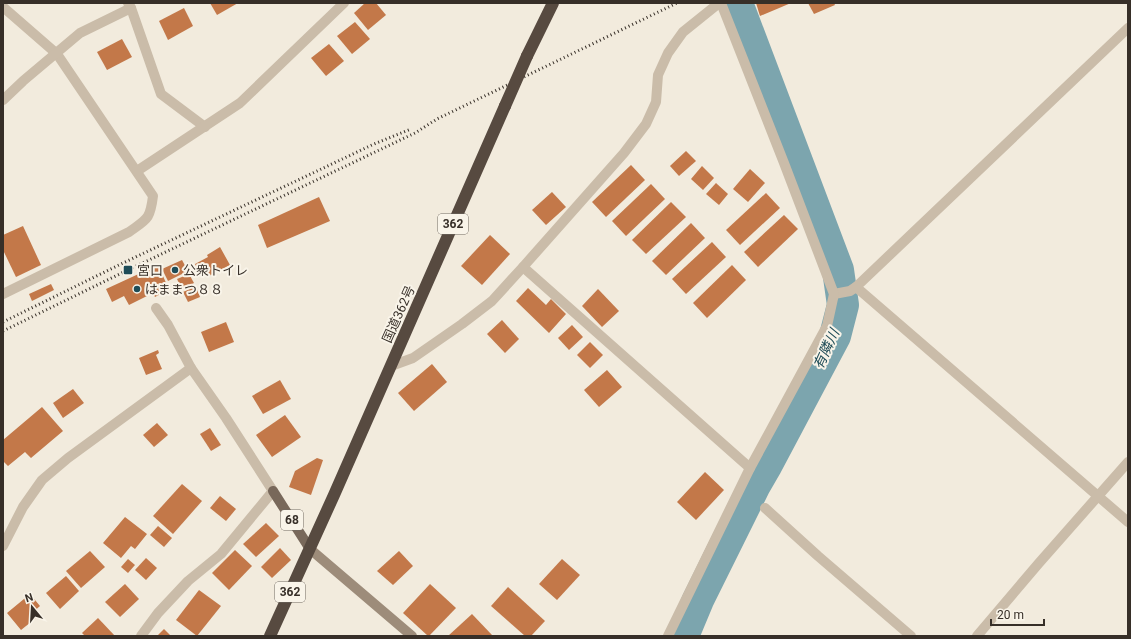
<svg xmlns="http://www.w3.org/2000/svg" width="1131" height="639" font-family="Roboto,'Noto Sans JP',sans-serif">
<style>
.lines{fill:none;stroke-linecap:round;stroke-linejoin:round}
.river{stroke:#7ca5ae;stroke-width:32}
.building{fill:#c37849}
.street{stroke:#cabca9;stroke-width:10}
.secondary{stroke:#9d8c7a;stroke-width:10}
.primary{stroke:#78685a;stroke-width:10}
.highway{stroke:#574a40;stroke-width:12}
.rail{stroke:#372f28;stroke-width:3;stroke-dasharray:1 3;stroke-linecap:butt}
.highway-bridge{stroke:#574a40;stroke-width:12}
.poi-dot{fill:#1f4c57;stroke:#f9f4e9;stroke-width:1.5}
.labels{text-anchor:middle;stroke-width:4;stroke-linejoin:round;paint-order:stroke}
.shield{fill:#f9f4e9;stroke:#716a62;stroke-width:1}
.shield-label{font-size:12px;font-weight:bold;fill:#372f28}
.poi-label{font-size:13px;fill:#372f28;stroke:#f9f4e9;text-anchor:start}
.street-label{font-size:13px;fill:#372f28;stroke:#f9f4e9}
.water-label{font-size:14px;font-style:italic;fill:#1f4c57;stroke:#f9f4e9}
</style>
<rect width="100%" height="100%" fill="#f2ebdd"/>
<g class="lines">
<polyline class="river" points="683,636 698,600 755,485 766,466 835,336 843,305 838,270 737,3"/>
</g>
<g class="building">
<polygon points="210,3 238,3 217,15"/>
<polygon points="365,3 376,3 386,15 368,30 354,13"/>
<polygon points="756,3 791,3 760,16"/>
<polygon points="808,3 834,3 835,5 814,14"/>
<polygon points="184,8 193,26 168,40 159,21"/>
<polygon points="355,22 370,39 352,54 337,36"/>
<polygon points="122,39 132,57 107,70 97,52"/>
<polygon points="329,44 344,61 326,76 311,58"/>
<polygon points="686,151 696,161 679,176 670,166"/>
<polygon points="631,165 645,180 606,217 592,202"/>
<polygon points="702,166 714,178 703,190 691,179"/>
<polygon points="750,169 765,183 748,202 733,189"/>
<polygon points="716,183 728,194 719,205 706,194"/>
<polygon points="651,184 665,199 626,236 612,221"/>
<polygon points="552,192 566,207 546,225 532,210"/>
<polygon points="766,193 780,208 740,245 726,230"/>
<polygon points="319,197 330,221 267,248 258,225"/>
<polygon points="671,202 686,217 646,254 632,240"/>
<polygon points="784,215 798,229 758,267 744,252"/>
<polygon points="691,223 705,238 666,275 652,261"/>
<polygon points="23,226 41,265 16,277 3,250 3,235"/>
<polygon points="490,235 510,254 482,285 461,266"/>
<polygon points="712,242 726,257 686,294 672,279"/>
<polygon points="220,247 230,265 207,277 204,273 201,275 195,264 208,257 207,255"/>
<polygon points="182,260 188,271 168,281 162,269"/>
<polygon points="158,265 167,285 164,287 166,291 155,297 153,293 129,305 124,296 112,302 106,289"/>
<polygon points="732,265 746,280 707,318 693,303"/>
<polygon points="189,274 194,283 182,289 177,279"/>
<polygon points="51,284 54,290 32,301 29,294"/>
<polygon points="196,286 200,297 188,302 183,292"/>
<polygon points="528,288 546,305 551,299 566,314 549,333 516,301"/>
<polygon points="598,289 619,311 602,327 582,306"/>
<polygon points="502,320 519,339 505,353 487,334"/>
<polygon points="226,322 234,342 209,352 201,332"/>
<polygon points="572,325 583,337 569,350 558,338"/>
<polygon points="590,342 603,355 590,368 577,355"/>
<polygon points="158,350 159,353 156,355 162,369 146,375 139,358"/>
<polygon points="432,364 447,382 414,411 398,393"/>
<polygon points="607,370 622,387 599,407 584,390"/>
<polygon points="280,380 291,399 263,414 252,396"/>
<polygon points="73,389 84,403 63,418 53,403"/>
<polygon points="42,407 63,431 31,458 25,452 8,466 3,461 3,440"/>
<polygon points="285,415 301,437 272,457 256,435"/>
<polygon points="157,423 168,435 154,447 143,435"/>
<polygon points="210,428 221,445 211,451 200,434"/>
<polygon points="317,458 323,460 311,495 289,487 295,471"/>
<polygon points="705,472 724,490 696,520 677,502"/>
<polygon points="182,484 202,501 173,534 153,516"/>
<polygon points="220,496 236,509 226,521 210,508"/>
<polygon points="125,517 147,534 135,549 131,546 121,558 103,543"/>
<polygon points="266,523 279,536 256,557 243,544"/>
<polygon points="158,526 172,538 164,547 150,535"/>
<polygon points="280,548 291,560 272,578 261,567"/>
<polygon points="235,550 252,566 229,590 212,573"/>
<polygon points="90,551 105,567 81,588 66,571"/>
<polygon points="399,551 413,566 393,585 377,571"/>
<polygon points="146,558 157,568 146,580 135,570"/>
<polygon points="128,559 135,565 128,573 121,567"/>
<polygon points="562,559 580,575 557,600 539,584"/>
<polygon points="66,576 79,591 60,609 46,593"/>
<polygon points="125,584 139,599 120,617 105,602"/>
<polygon points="430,584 456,608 429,636 428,636 403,613"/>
<polygon points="508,587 545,621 531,636 525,636 491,606"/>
<polygon points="199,590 221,606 197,636 176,620"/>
<polygon points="30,594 40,606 32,613 36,618 21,630 7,613"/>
<polygon points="472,614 492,635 491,636 448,636"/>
<polygon points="98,618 115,636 85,636 82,633"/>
<polygon points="164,629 171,636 157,636"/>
</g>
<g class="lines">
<g class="street">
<polyline points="128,3 131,8 161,94 205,127"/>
<path d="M3,7L57,54L153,196C150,220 147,219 129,232L3,294"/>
<polyline points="1128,28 856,287 1128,522"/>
<polyline points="3,100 23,81 80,33 131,8"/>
<polyline points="137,171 240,103 344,3"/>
<polyline points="523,267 750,468"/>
<polyline points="834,294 850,291 856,287"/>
<polyline points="391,366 413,358 462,324 492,301 523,267 624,153 646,124 656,102 658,75 668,53 683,32 719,3"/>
<polyline points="765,508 818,556 911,636"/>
<polyline points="3,546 23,507 42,480 68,458 191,368"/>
<polyline points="141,636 158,613 188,581 221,554 273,491 226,418 191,368 168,325 156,308"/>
<polyline points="668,636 750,468 827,326 834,294 784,163 721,3"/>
<polyline points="977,636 1039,563 1128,462"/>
</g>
<polyline class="secondary" points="310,549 412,636"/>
<polyline class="primary" points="273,491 310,549"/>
<g class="highway">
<polyline points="527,56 553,3"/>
<polyline points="270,636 334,495 505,106"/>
</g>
<g class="rail">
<polyline points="3,322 123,263 374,144 411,129"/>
<polyline points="3,331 128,270 415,133 437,119 677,3"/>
</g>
<polyline class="highway-bridge" points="505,106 527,56"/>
</g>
<g class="poi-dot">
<rect x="123" y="265" width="10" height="10" rx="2"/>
<circle cx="175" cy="270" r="4"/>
<circle cx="137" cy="289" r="4"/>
</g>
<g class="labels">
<g class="shield">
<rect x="438" y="214" width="30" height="20" rx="3"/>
<rect x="281" y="510" width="22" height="20" rx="3"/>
<rect x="275" y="582" width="30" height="20" rx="3"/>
</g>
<g class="shield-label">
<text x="453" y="228">362</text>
<text x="292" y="524">68</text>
<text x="290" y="596">362</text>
</g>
<g class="poi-label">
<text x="137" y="275">宮口</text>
<text x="183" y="275">公衆トイレ</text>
<text x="145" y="294">はままつ８８</text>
</g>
<g class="street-label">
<text transform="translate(398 314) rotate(-66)" y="5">国道362号</text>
</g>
<g class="water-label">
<text transform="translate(826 349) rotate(-65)" y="5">有隣川</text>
</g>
</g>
<rect width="1131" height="639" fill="none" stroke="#372f28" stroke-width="8"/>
<g transform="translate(32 607) rotate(342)" stroke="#f9f4e9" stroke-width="3" paint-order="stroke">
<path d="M0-3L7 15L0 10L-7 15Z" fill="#372f28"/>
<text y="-6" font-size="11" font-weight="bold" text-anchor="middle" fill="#372f28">N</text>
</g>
<path d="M991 619v6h53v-6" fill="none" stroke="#372f28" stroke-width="2"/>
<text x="997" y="619" font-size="12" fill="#372f28" stroke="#f9f4e9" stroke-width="3" paint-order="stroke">20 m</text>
</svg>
